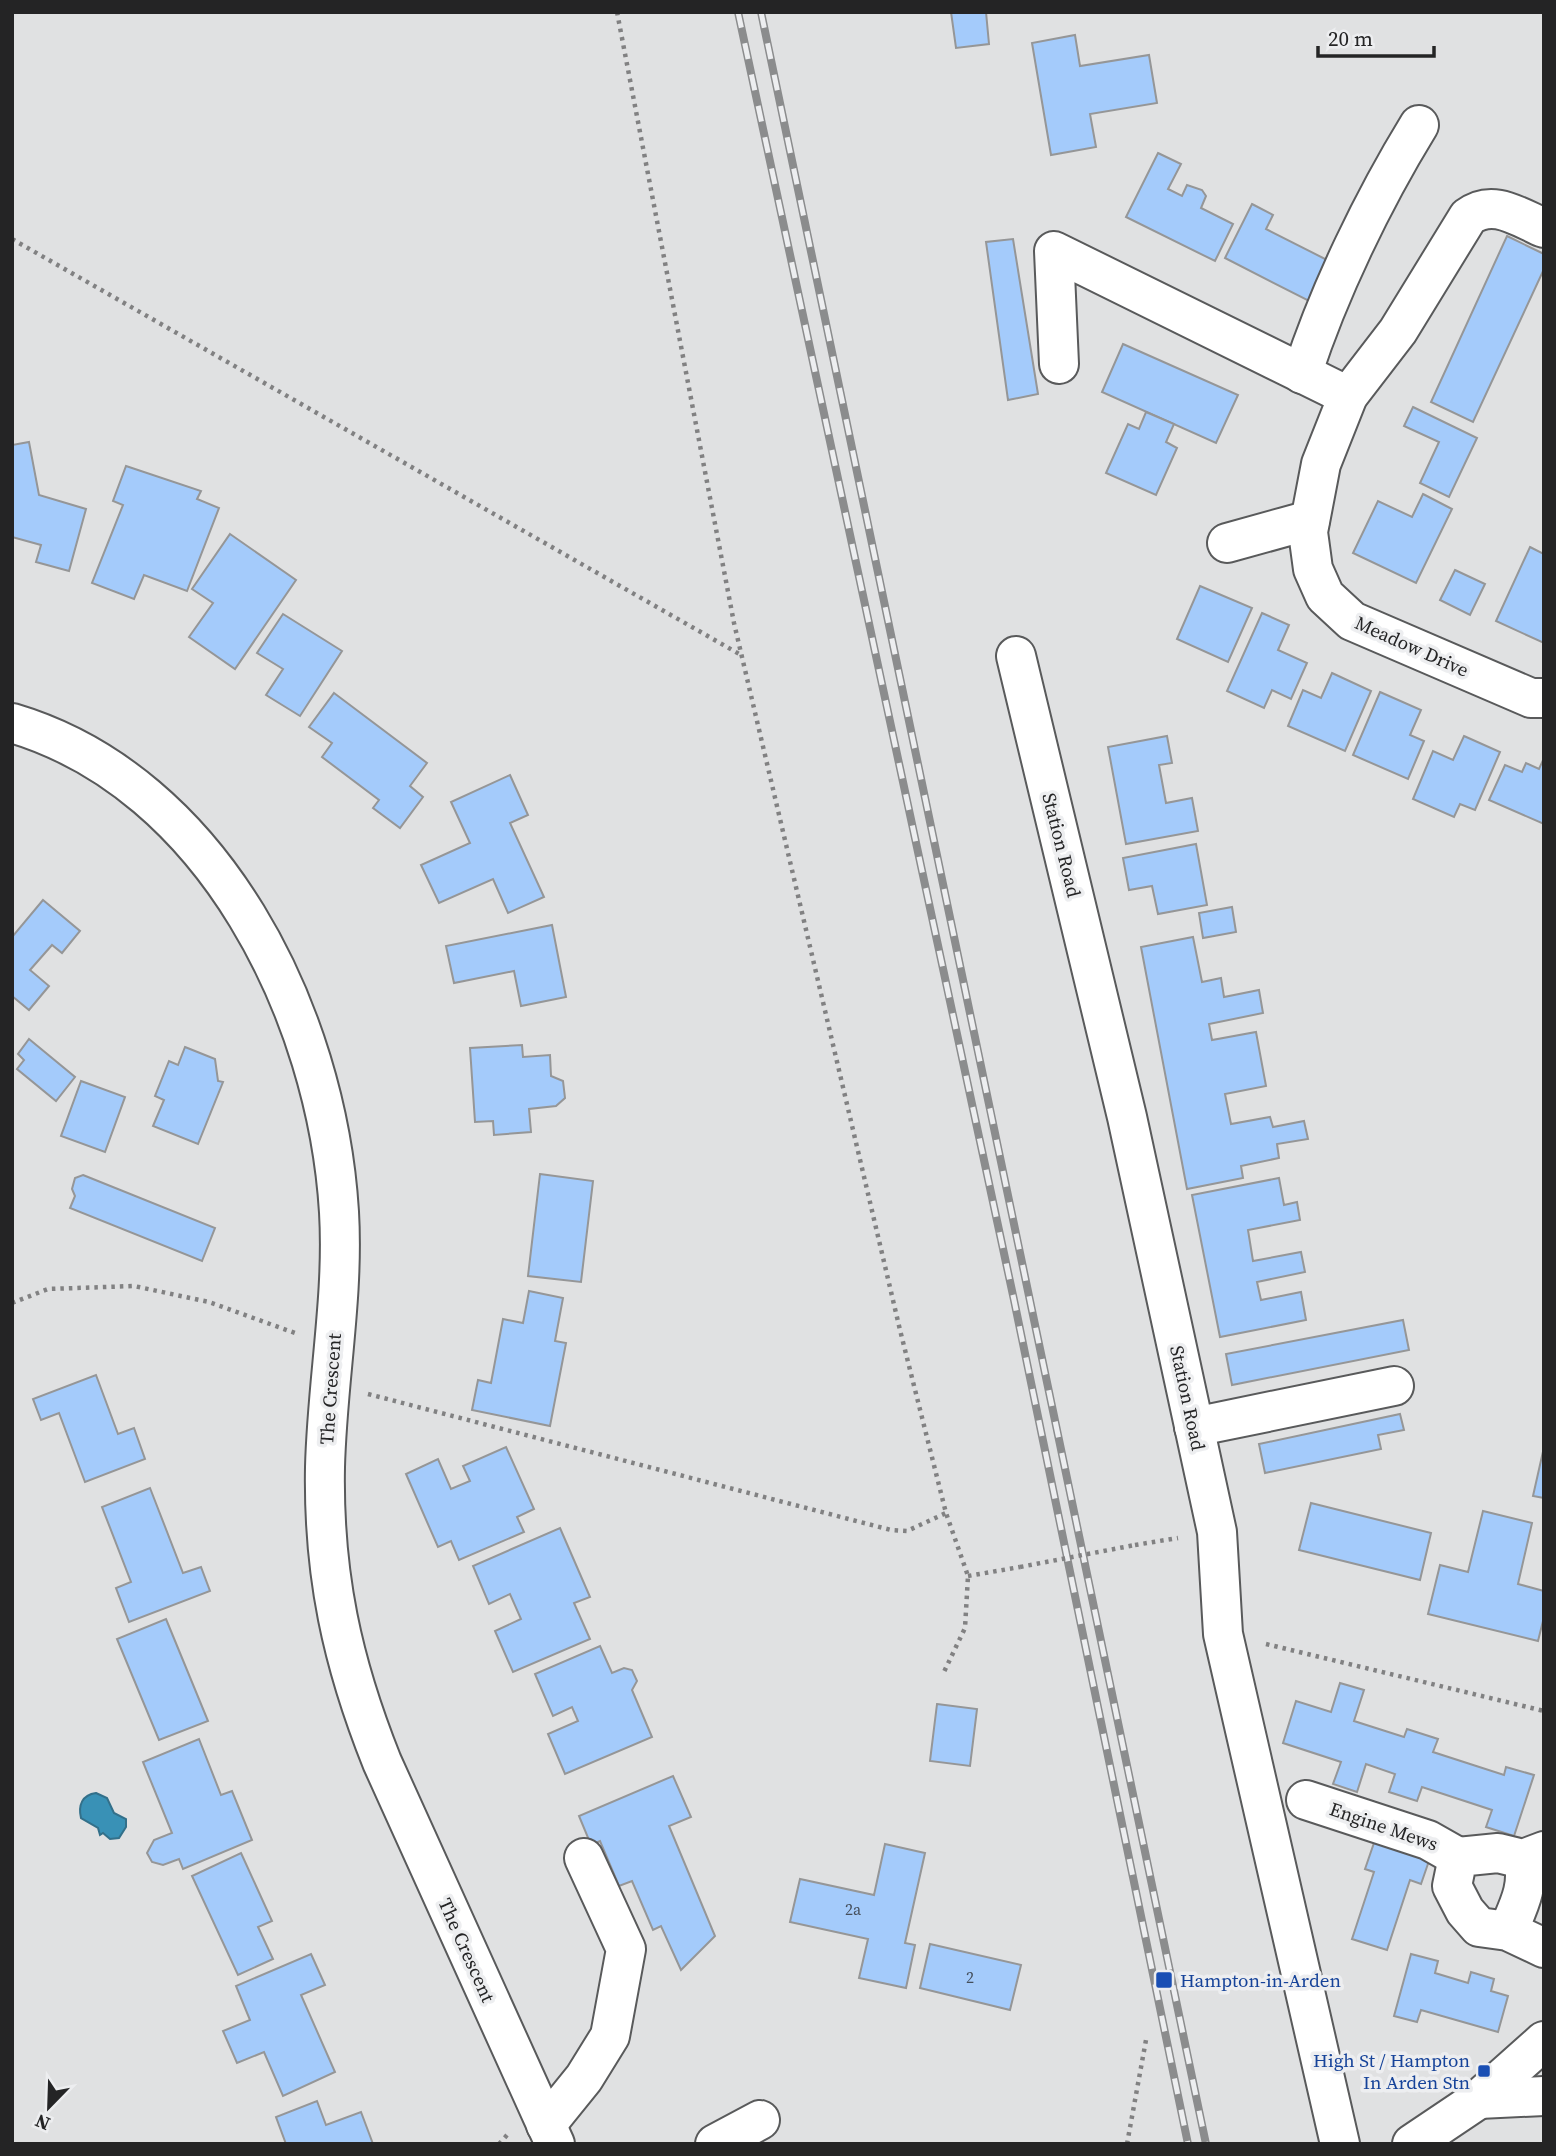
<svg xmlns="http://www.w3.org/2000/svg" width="1556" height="2156" font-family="'Source Serif 4',serif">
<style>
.water{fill:#3991b6;stroke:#33708a;stroke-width:2}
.building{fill:#a4cbfb;stroke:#959697;stroke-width:2}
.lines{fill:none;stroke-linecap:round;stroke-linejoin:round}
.minor-casing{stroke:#595a5b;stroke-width:42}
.major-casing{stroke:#595a5b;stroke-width:42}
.path{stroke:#818182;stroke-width:4.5;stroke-dasharray:3.5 5;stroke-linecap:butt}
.minor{stroke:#fff;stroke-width:38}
.major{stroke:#fff;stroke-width:38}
.rail-casing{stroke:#8b8c8d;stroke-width:8}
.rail{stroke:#edeef0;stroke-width:5;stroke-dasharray:16;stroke-linecap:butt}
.path-bridge{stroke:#818182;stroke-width:4.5;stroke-dasharray:3.5 5;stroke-linecap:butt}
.transit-dot{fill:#1a4fb4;stroke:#edeef0;stroke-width:2.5}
.labels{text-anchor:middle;stroke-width:7;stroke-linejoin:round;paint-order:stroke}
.number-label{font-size:16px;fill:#444e5a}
.street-label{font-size:19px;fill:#242425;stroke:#edeef0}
.transit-label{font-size:19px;fill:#164399;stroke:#edeef0;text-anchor:start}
</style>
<rect width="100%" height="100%" fill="#e0e1e2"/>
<path class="water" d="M96,1793L107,1798L114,1813L126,1819V1827L119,1838L110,1839L103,1833L100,1835L98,1828L81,1818C78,1805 82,1795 96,1793Z"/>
<g class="building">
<polygon points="951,12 986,12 989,44 956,48"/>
<polygon points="1075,35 1080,66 1149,55 1157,103 1090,114 1096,147 1051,155 1032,43"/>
<polygon points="1158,153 1181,164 1168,189 1182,196 1187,185 1202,190 1206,196 1201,208 1233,224 1215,261 1126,217"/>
<polygon points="1252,204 1273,215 1266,229 1333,263 1313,303 1225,258"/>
<polygon points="1507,236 1544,254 1544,269 1473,422 1431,402"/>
<polygon points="1013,239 1038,394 1008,400 986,242"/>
<polygon points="1123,344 1238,395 1216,443 1102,392"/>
<polygon points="1413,407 1477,438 1449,497 1420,483 1439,442 1404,426"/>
<polygon points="1146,412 1174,424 1166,442 1177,448 1156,495 1106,473 1128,424 1139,429"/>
<polygon points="29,442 39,495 86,509 69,571 36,562 41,545 12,537 12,445"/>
<polygon points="126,466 201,491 197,499 219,508 187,591 144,575 134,599 92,583 123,505 113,501"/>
<polygon points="1423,494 1452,509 1416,583 1353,553 1378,501 1412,517"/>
<polygon points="230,534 296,580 235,669 189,637 213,603 192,589"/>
<polygon points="1530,547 1544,554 1544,643 1496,621"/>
<polygon points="1455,570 1485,584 1470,615 1440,600"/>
<polygon points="1200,586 1252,608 1228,662 1177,639"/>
<polygon points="1262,613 1289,625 1278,650 1307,663 1291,699 1272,690 1264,708 1227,691"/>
<polygon points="283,614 342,651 300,716 266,695 283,669 257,653"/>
<polygon points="1332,673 1371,691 1345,751 1288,726 1303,690 1321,698"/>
<polygon points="1380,692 1421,710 1410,735 1424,741 1408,779 1353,755"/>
<polygon points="334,693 427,763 410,786 423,797 400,828 373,808 379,800 322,757 332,743 309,727"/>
<polygon points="1167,736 1172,763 1159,765 1166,803 1192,798 1198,831 1126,844 1108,747"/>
<polygon points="1464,736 1500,752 1475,810 1460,804 1454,817 1413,799 1433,751 1453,760"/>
<polygon points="1544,758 1544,824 1489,800 1505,765 1522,772 1526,763 1539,769"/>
<polygon points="510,775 528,815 510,823 544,897 508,913 493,879 439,903 421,865 470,843 451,802"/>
<polygon points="1196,844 1207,905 1158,914 1152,886 1129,890 1123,858"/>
<polygon points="43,900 80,931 62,953 52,945 30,970 49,986 29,1010 12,996 12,937"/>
<polygon points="1232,907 1236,932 1203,938 1199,913"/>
<polygon points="552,925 566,997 521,1006 514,971 454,983 446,946"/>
<polygon points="1193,937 1202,982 1221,978 1224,997 1259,990 1263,1013 1209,1024 1212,1040 1256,1032 1266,1086 1225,1094 1231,1124 1270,1117 1273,1127 1304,1121 1308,1139 1277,1144 1279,1158 1241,1166 1243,1178 1187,1189 1141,947"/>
<polygon points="29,1039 75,1077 56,1101 17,1069 24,1060 18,1054"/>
<polygon points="522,1045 523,1057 550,1055 551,1076 563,1081 565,1098 556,1106 529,1109 531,1132 494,1135 493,1121 475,1122 470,1048"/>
<polygon points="185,1047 215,1059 218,1081 223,1082 198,1144 153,1126 164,1100 155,1096 169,1061 178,1065"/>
<polygon points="81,1081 125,1097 105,1152 61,1136"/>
<polygon points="540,1174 593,1181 581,1282 528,1276"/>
<polygon points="83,1175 215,1228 202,1261 70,1208 75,1196 72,1189 75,1178"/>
<polygon points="1279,1178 1284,1205 1297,1202 1300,1220 1248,1230 1253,1261 1301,1252 1305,1272 1257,1282 1261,1300 1301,1292 1306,1320 1220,1337 1192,1195"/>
<polygon points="529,1291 563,1298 555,1341 566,1343 550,1426 472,1410 478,1380 491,1383 503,1319 523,1323"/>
<polygon points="1403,1320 1409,1350 1232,1385 1226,1354"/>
<polygon points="96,1375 118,1434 134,1428 145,1459 85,1482 59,1413 41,1420 33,1399"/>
<polygon points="1400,1414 1404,1430 1378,1435 1381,1449 1265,1473 1259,1444"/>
<polygon points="506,1447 534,1509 517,1517 524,1532 459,1560 451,1541 438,1547 406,1474 438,1459 451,1489 470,1481 463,1466"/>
<polygon points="1544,1447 1544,1498 1533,1496"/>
<polygon points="150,1488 183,1573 201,1567 210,1591 129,1622 116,1588 131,1582 102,1507"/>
<polygon points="1311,1503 1431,1533 1420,1580 1299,1550"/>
<polygon points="1483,1511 1532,1523 1518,1584 1544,1591 1544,1617 1538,1641 1428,1614 1440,1565 1468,1572"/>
<polygon points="560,1528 590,1597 574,1603 590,1639 513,1672 495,1631 521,1619 510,1594 489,1604 473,1566"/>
<polygon points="166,1619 208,1721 159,1740 117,1639"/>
<polygon points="600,1646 612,1673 624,1668 632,1670 637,1681 632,1690 652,1737 565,1774 548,1734 578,1721 572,1707 553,1716 535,1674"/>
<polygon points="1340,1683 1364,1690 1354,1721 1404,1737 1407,1729 1438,1739 1433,1752 1504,1775 1506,1767 1534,1775 1514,1836 1486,1827 1492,1810 1422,1787 1417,1801 1389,1792 1395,1774 1366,1764 1357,1792 1333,1784 1341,1762 1283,1743 1296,1701 1331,1712"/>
<polygon points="937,1704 977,1709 970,1766 930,1761"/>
<polygon points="199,1739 221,1795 232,1791 252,1840 183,1869 179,1859 163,1865 152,1862 147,1853 154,1840 172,1833 143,1762"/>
<polygon points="673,1776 691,1817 669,1826 715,1936 681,1970 661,1926 653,1930 632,1881 619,1886 600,1841 591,1845 579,1816"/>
<polygon points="1375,1840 1430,1858 1421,1884 1410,1880 1387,1950 1352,1939 1374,1872 1365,1869"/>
<polygon points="885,1844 925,1853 905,1943 915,1945 906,1988 859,1978 868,1939 790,1922 800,1879 874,1895"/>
<polygon points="241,1853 272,1921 258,1927 273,1959 238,1975 192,1876"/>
<polygon points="930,1944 1021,1965 1010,2010 920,1988"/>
<polygon points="311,1954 325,1985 301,1995 335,2072 283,2096 264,2052 237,2063 223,2031 250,2020 236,1986"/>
<polygon points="1411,1954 1438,1961 1435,1973 1468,1983 1471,1972 1494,1979 1491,1991 1508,1996 1498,2032 1421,2010 1417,2022 1394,2016"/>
<polygon points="317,2101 326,2125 361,2112 373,2144 286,2144 276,2117"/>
</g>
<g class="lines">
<defs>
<g id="minor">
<path d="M1544,228C1518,217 1493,198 1468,217L1398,331L1348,396L1321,464L1308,532L1313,569L1325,596L1352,621L1531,698H1544"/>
<polyline points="1059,364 1054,251 1348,396"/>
<path d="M1302,374C1329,291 1373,200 1419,125"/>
<polyline points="1227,543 1310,520"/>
<polyline points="1016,656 1127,1117 1217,1532 1223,1634 1340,2144"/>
<path d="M12,723C214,783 327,1014 339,1212C344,1297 327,1382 325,1467C323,1574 342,1662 382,1762L555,2144"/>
<polyline points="1194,1427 1394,1386"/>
<polyline points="1306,1800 1428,1840 1458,1857"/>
<polyline points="1544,1851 1523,1859 1498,1853 1458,1857 1452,1886 1465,1911 1479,1927 1508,1931 1544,1948"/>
<path d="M1508,1931C1518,1907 1530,1886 1523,1859"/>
<polyline points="1479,2099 1544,2096"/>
<polyline points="546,2125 584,2078 610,2036 626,1949 584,1858"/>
<polyline points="715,2144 760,2120"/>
</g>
<polyline id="major" points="1412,2144 1479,2099 1544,2041"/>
</defs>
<use href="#minor" class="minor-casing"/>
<use href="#major" class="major-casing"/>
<g class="path">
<polyline points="617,12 734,623 900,1330 946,1513 968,1576 965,1628 943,1674"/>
<polyline points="12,239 741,655"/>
<polyline points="12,1303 48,1289 134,1286 209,1302 295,1333"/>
<polyline points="368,1394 891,1530 907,1531 946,1513"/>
<polyline points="1135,1545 1178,1538"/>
<polyline points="968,1576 1020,1567"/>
<polyline points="1266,1644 1544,1711"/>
<polyline points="499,2144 507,2135"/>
<polyline points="1127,2144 1146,2040"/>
</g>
<use href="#minor" class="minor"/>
<use href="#major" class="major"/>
<defs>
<g id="rail">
<polyline points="738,12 1014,1300 1188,2144"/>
<polyline points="761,12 1206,2144"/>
</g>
</defs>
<use href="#rail" class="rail-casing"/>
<use href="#rail" class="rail"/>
<polyline class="path-bridge" points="1020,1567 1135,1545"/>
</g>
<g class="transit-dot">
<rect x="1155" y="1971" width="18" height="18" rx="3.5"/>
<rect x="1477" y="2064" width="14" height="14" rx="3.5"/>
</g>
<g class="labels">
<g class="number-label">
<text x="853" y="1915">2a</text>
<text x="970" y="1983">2</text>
</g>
<g class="street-label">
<text transform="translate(1412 646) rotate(24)" y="7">Meadow Drive</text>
<text transform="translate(1062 845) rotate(76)" y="7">Station Road</text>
<text transform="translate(330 1389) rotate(-86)" y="7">The Crescent</text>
<text transform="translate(1188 1398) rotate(78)" y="7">Station Road</text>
<text transform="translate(1384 1826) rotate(19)" y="7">Engine Mews</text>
<text transform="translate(467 1950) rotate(66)" y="7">The Crescent</text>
</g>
<g class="transit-label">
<text x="1180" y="1987">Hampton-in-Arden</text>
<text x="1470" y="2067" text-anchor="end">High St / Hampton<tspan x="1470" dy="22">In Arden Stn</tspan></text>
</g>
</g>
<rect width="1556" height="2156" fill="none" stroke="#242425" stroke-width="28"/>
<g transform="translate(49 2107) rotate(203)" stroke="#edeef0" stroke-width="5" paint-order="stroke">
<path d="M0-5L12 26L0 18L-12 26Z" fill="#242425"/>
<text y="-10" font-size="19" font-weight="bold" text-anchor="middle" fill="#242425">N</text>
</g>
<path d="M1318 46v10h116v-10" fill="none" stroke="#242425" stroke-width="3.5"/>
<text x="1328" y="46" font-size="21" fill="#242425" stroke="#edeef0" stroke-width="5" paint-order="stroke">20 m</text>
</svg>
